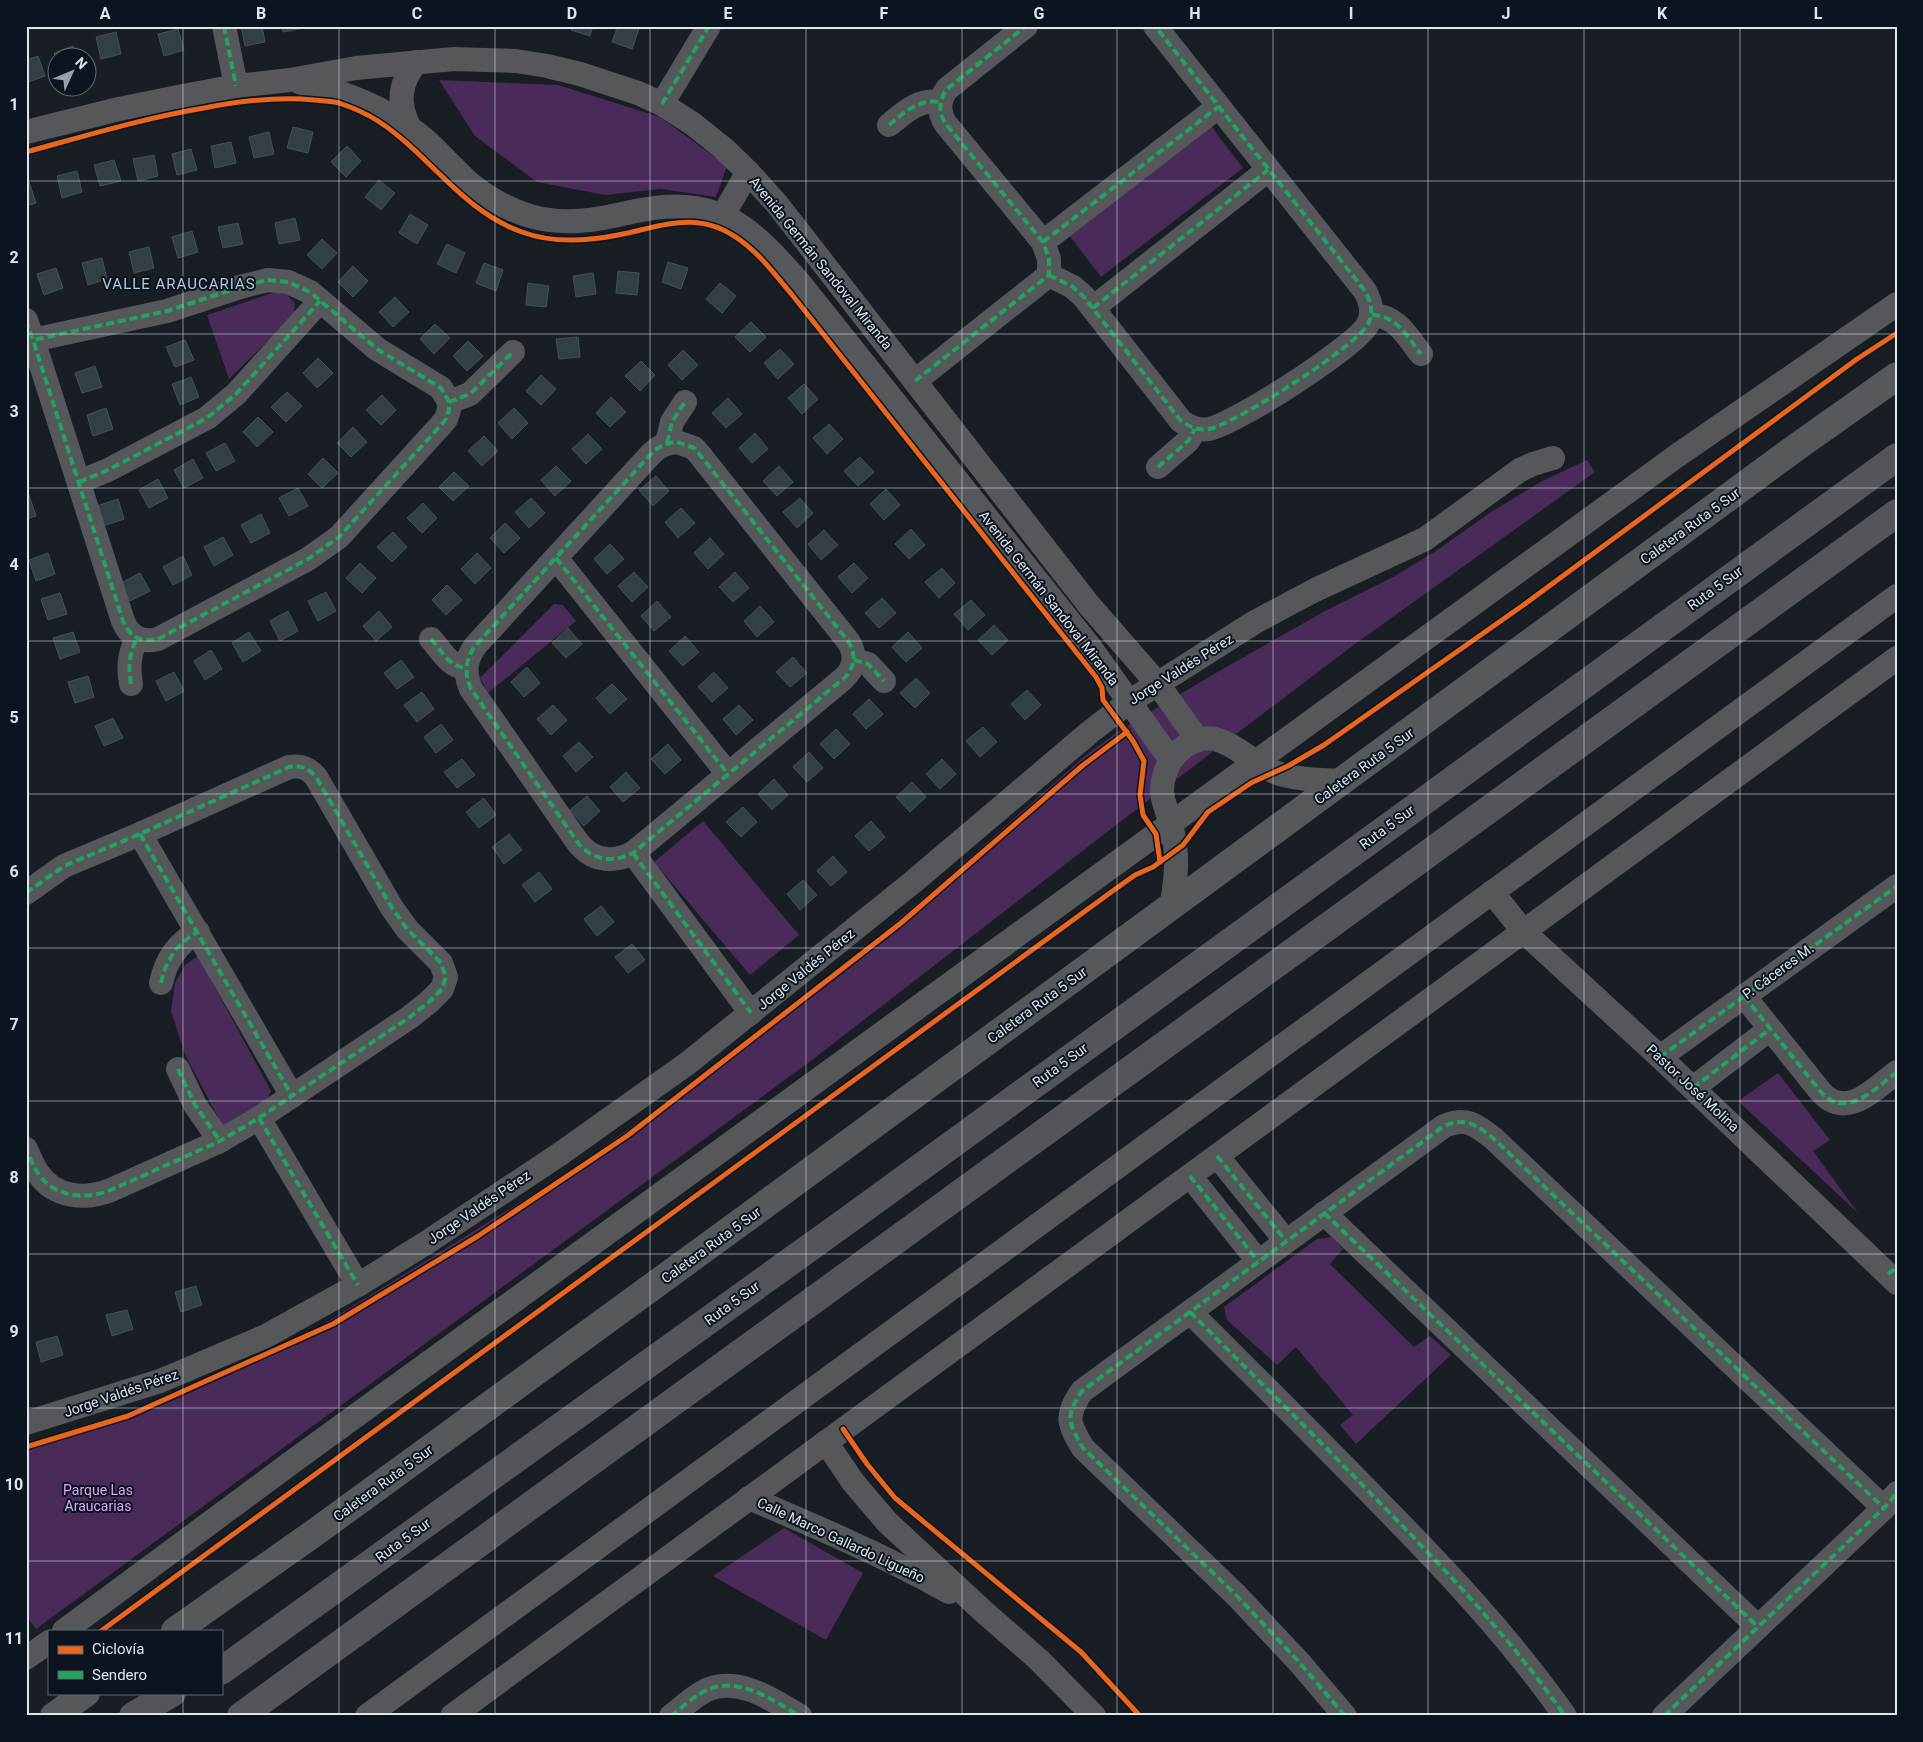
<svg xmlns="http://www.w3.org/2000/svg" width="1923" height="1742" font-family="Roboto,sans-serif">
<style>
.green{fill:#4a2a59}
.building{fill:#323f44;stroke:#495053}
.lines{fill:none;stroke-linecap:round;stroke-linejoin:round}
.minor{stroke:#56575a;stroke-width:24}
.major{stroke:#56595c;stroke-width:28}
.highway{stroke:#53555a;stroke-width:28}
.quiet{stroke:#20a55d;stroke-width:4;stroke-dasharray:8 4;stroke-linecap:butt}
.cycleway-casing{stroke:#0b141f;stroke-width:8}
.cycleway{stroke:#eb651d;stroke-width:5}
.grid{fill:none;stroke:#dfe6ee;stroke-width:1;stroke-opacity:0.55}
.labels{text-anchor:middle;stroke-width:4;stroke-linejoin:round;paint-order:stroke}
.street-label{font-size:14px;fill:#dfe6ee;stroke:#0b141f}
.park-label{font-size:14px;fill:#dfa5f8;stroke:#0b141f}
.neighbourhood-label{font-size:15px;letter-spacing:1px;fill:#bac7d6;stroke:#0b141f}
.neatline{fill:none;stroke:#dfe6ee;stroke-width:2}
.grid-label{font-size:16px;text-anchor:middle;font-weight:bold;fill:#dfe6ee}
</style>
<rect width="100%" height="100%" fill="#181e24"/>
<g class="green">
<polygon points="439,80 558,85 660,117 727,166 716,197 661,189 605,195 537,182 475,136"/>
<polygon points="1211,126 1243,168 1101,277 1069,235"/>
<polygon points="275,292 286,294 295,303 294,315 229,379 207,315"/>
<polygon points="1587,460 1595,472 1355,644 1120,822 812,1060 36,1629 26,1616 26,1447 128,1416 233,1371 314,1330 561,1177 669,1100 840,968 940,884 1086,755 1116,733 1207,678 1325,611 1393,577 1436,551 1491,512 1542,481"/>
<polygon points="554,604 563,605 576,621 488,693 480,678"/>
<polygon points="703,821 799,935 750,975 654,862"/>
<polygon points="198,956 271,1091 264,1107 223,1127 185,1054 171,1011 175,983 185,965"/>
<polygon points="1778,1073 1830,1140 1813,1151 1858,1213 1738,1101"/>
<polygon points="1332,1237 1343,1249 1330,1264 1414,1347 1430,1336 1451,1355 1356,1444 1340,1425 1353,1415 1296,1347 1277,1365 1227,1320 1224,1307 1317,1239"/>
<polygon points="784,1528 863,1573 826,1640 713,1576"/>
</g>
<g class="building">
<polygon points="241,26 262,26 265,42 245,46"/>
<polygon points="282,26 303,26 304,28 283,32"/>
<polygon points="572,26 593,26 590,36 571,30"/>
<polygon points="618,26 632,26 639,29 632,49 612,42"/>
<polygon points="178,29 184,50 164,56 158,34"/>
<polygon points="116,32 121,54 101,59 96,37"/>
<polygon points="73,46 77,58 58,58 58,65 54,53"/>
<polygon points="38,56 45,76 26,83 26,60"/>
<polygon points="293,127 313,132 308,153 287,148"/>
<polygon points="269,132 274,154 254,158 249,137"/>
<polygon points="231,142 236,163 215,168 211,146"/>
<polygon points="347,146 361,161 346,177 331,162"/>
<polygon points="191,149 197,170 177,175 172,154"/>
<polygon points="154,155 158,176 138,181 133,159"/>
<polygon points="114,160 121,181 100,186 94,165"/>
<polygon points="77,171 82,192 62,198 57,176"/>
<polygon points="379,180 395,193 381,210 365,197"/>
<polygon points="29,182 36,203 26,206 26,183"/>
<polygon points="410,214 428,225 417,244 399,233"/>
<polygon points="295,218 300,240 279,244 275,223"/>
<polygon points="238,223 243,244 223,248 218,227"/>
<polygon points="192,231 198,252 178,258 172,237"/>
<polygon points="322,239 337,253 322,269 307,255"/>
<polygon points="447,244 465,253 456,273 437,264"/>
<polygon points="149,247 154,268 134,273 129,252"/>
<polygon points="102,258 107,279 88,285 82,263"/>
<polygon points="668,262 688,268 681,289 662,282"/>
<polygon points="484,263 503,270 496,291 476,283"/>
<polygon points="353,266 368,281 353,297 338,282"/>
<polygon points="56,268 63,288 44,295 37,274"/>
<polygon points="618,271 639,273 637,295 616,293"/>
<polygon points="593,273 596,294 576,297 573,276"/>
<polygon points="528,283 549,286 546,307 526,305"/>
<polygon points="720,283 736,296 722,313 706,299"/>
<polygon points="395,297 409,312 393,327 379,312"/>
<polygon points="751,322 766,337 750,352 735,337"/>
<polygon points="435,324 450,338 434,354 420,339"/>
<polygon points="578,337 580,357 559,359 556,339"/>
<polygon points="185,340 194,360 175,367 166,347"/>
<polygon points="468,341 483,356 467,371 453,356"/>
<polygon points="780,349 794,364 778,379 764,363"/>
<polygon points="683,350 698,365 682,380 668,365"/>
<polygon points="318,358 333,373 317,388 303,373"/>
<polygon points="641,361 655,375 640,391 625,376"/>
<polygon points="95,366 102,387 82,393 75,373"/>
<polygon points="541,375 556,389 541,405 526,391"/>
<polygon points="191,377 199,397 180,405 172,384"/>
<polygon points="804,384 818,399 802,414 788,398"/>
<polygon points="287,392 302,406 286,422 271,407"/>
<polygon points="382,395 396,410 381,425 366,410"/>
<polygon points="611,397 626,412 610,427 596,413"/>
<polygon points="728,398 742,414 726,428 712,413"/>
<polygon points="106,408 113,429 93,436 87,415"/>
<polygon points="514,408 528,423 512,439 498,423"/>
<polygon points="258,417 273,432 257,447 243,432"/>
<polygon points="829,424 843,439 827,454 813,438"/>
<polygon points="353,427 367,442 351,457 337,443"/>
<polygon points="755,433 768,449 752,463 739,448"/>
<polygon points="588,434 602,449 586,464 572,449"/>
<polygon points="484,436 498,451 482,466 468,451"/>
<polygon points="225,443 235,461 216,471 206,453"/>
<polygon points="860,457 874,472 858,486 844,471"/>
<polygon points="323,458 338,473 322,488 308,474"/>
<polygon points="193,459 203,478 184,488 174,470"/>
<polygon points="556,466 571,481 555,496 541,480"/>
<polygon points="779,466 793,482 777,496 763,481"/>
<polygon points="454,472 469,486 453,501 439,487"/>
<polygon points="656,476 669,491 653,506 639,490"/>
<polygon points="158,479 168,498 149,508 139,490"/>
<polygon points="298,488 308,506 289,516 279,498"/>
<polygon points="886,489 900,505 884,520 870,504"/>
<polygon points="29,495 36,516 26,519 26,496"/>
<polygon points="531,498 545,513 529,528 515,512"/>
<polygon points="800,498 813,513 797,528 783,512"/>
<polygon points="118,499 124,519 103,526 97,506"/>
<polygon points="423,503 437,518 422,533 407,518"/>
<polygon points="681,508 695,523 678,538 665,522"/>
<polygon points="261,514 270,533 251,543 241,525"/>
<polygon points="505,523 520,538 504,553 490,538"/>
<polygon points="911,529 925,545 909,559 895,544"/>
<polygon points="824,530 838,545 821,560 808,544"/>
<polygon points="393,532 407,547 392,562 377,547"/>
<polygon points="223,537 233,555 214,566 204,547"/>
<polygon points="710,538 724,554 708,569 694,553"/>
<polygon points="610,544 624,559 607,574 594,559"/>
<polygon points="48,553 55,574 36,581 29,560"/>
<polygon points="477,553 491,568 475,584 461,569"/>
<polygon points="183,556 192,575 173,585 163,567"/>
<polygon points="360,563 376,578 362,593 346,578"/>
<polygon points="854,563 868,578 852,593 838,577"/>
<polygon points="942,568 955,583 939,598 925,582"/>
<polygon points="634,572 648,587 632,602 618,586"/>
<polygon points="735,572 749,588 733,602 719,587"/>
<polygon points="140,573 150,591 130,601 121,583"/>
<polygon points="447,585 462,600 446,615 432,600"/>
<polygon points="326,592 336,611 318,621 308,601"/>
<polygon points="60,593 67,614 48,620 41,599"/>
<polygon points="882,598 896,613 879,628 865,613"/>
<polygon points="971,600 985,615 968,630 954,614"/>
<polygon points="657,601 671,617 654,631 641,616"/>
<polygon points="760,606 774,622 757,637 744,621"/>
<polygon points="288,611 298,631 280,641 270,621"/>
<polygon points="379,611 392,627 376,641 363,626"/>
<polygon points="994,625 1008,640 992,655 978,640"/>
<polygon points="568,628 582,644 566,658 552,643"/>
<polygon points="73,632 80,652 60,659 53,638"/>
<polygon points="249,632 261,651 243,662 232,643"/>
<polygon points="908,632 922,648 906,662 892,647"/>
<polygon points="685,636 699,652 683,666 669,651"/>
<polygon points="211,650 222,669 205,680 194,661"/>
<polygon points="793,657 807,673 790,687 776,672"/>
<polygon points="401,660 414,677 397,689 384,673"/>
<polygon points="527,667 540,683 524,697 511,682"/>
<polygon points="174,672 184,691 166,701 156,681"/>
<polygon points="714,672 728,688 712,702 698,687"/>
<polygon points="88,676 94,697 75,703 68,682"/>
<polygon points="916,678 930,693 915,708 900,693"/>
<polygon points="612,684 627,699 610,714 596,698"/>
<polygon points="1027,690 1041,705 1025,720 1011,704"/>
<polygon points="422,692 434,709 417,722 404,705"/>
<polygon points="869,699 883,714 866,729 853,714"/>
<polygon points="553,705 567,720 551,735 537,719"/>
<polygon points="739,705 753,720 736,735 723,719"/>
<polygon points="113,718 123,738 104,746 95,726"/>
<polygon points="441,724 453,740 436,753 424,737"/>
<polygon points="983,727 997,742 980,757 966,741"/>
<polygon points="836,729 850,744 834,759 820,744"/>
<polygon points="579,742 593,757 576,772 563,756"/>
<polygon points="668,744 681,760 665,774 651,759"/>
<polygon points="809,752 823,768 807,782 793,767"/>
<polygon points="462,759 475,775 457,788 444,772"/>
<polygon points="942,759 956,774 940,789 926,774"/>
<polygon points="626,772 640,788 623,802 610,787"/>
<polygon points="774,779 788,795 772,810 758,794"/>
<polygon points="912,782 926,797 910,812 896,797"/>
<polygon points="587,796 600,811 584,826 570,810"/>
<polygon points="484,798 496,815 479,828 466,812"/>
<polygon points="743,807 757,822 741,837 726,822"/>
<polygon points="871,821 885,837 869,851 855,836"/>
<polygon points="509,834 522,850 504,864 492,847"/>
<polygon points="833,856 847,872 831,886 817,871"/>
<polygon points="539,872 552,889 535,902 522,885"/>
<polygon points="803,880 817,895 800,910 787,894"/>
<polygon points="601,906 614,922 597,936 584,919"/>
<polygon points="632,944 645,960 628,973 615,957"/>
<polygon points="196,1286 202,1305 181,1312 175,1292"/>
<polygon points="127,1310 133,1329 112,1336 106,1315"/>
<polygon points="57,1336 63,1355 41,1362 36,1342"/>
</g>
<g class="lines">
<g class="minor">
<polyline points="224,26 236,86"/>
<path d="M301,83C344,91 384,107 418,134C432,144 442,157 454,168C474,190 502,208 530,216C564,226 598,220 631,212C715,194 746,222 798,281L1090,647L1171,760"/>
<polyline points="662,104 709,26"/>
<path d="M889,125C905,112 918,99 940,102"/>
<path d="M410,128C397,104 399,82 417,62"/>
<polyline points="26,132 119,109 178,97 236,86 290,80 356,68 454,59 516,61 547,66 580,74 638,93 662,104 693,124 723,148 748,172 777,204 1089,605 1157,683 1198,740"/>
<polyline points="723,215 748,172"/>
<polyline points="1043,242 1218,107"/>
<path d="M1049,275L1073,287L1084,297L1181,421C1190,427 1198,431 1209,429C1235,424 1357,346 1368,324C1374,313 1371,302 1365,291L1155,26"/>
<polyline points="1093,308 1268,170"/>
<path d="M1372,315C1397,316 1407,336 1421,354"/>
<path d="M26,320L33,340L123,621C130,637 141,643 158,639L308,559L339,537L441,425L446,419L449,410V402L441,388L377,349L310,292L288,282L268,280L240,287L167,311L33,340"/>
<path d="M915,381L1049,275V259L1043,242L945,123C938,111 939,100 947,89L1026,26"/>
<polyline points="449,402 470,394 513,352"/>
<path d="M677,442L694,448L700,455L848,641C857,655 855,668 843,679L633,853C611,864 590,860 576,840L471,689C464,673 465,659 476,645L651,454C659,446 666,443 677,442Z"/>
<polyline points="667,443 672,422 685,402"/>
<polyline points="1158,467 1188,441 1195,429"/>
<polyline points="79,482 108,470 207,418 236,394 320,301"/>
<polyline points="556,558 728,774"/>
<path d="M431,639C441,650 449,667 466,668"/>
<polyline points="854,660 868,664 884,681"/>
<path d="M131,684C128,667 129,654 137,638"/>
<polyline points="140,834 292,1096"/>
<polyline points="633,853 751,1013"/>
<polyline points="1492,892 1523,931 1660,1057 1897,1283"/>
<path d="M26,893L64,866L140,834L289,767C301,765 308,768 316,777L392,908L407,929L441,963L446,977L442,989L429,1002L410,1017L259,1118L220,1141L111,1190C86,1200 54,1198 38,1173C33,1166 30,1157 26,1149"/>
<path d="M1171,908C1176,880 1179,856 1172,829C1170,816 1163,805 1162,792C1162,777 1168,761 1179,751C1217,716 1244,763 1280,774C1301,780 1322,780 1344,781"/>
<path d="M161,983C166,960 177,943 198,932"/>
<path d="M1744,996L1820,1091C1846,1121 1874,1089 1897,1072"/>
<polyline points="1660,1057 1897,886"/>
<polyline points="178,1069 195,1105 220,1141"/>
<polyline points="1693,1088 1770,1029"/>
<polyline points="259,1118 358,1285"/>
<polyline points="1217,1156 1286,1241"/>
<polyline points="1190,1176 1258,1261"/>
<polyline points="1324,1213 1758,1627"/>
<path d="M1190,1312C1253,1375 1317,1438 1379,1502C1445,1569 1511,1639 1565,1716"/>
<polyline points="26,1423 160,1381 266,1336 358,1285 426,1243 560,1154 688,1063 913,882 1090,732 1129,702 1255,622 1315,590 1425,539 1520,470 1533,464 1553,458"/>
<polyline points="826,1442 853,1482 887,1522 984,1612 1039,1660 1094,1716"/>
<path d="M749,1498C817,1527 885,1556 949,1592"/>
<polyline points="64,1631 288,1465 1678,455 1897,304"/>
<polyline points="26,1658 49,1642"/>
<polyline points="367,1716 1897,596"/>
<polyline points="452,1716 1897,658"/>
<path d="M671,1716C683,1707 696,1694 709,1689C741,1677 774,1701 800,1716"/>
<path d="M1345,1716L1299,1662L1236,1595L1083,1448C1068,1423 1065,1416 1082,1391L1444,1126C1466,1117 1475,1124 1493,1138L1884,1508"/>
<polyline points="1664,1716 1884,1508 1897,1493"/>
</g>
<g class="major">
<polyline points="175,1631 317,1531 741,1222 1798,446 1897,376"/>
<polyline points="54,1716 86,1693"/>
</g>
<g class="highway">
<polyline points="221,1671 848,1220 1897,457"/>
<polyline points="133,1716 172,1693"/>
<polyline points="241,1716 1897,513"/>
</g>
<g class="quiet">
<polyline points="224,26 236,86"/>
<polyline points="662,104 709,26"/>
<path d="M889,125C905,112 918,99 940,102"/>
<polyline points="1043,242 1218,107"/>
<path d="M1049,275L1073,287L1084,297L1181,421C1190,427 1198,431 1209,429C1235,424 1357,346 1368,324C1374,313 1371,302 1365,291L1155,26"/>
<polyline points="1093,308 1268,170"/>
<path d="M1372,315C1397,316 1407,336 1421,354"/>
<path d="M26,320L33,340L123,621C130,637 141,643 158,639L308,559L339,537L441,425L446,419L449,410V402L441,388L377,349L310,292L288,282L268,280L240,287L167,311L33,340"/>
<path d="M915,381L1049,275V259L1043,242L945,123C938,111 939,100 947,89L1026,26"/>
<polyline points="449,402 470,394 513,352"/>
<path d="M677,442L694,448L700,455L848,641C857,655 855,668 843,679L633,853C611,864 590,860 576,840L471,689C464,673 465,659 476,645L651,454C659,446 666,443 677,442Z"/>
<polyline points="667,443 672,422 685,402"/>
<polyline points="1158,467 1188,441 1195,429"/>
<polyline points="79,482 108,470 207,418 236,394 320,301"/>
<polyline points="556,558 728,774"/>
<path d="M431,639C441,650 449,667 466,668"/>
<polyline points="854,660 868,664 884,681"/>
<path d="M131,684C128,667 129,654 137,638"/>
<polyline points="140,834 292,1096"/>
<polyline points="633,853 751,1013"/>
<path d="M26,893L64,866L140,834L289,767C301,765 308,768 316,777L392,908L407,929L441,963L446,977L442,989L429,1002L410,1017L259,1118L220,1141L111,1190C86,1200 54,1198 38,1173C33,1166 30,1157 26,1149"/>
<path d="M161,983C166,960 177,943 198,932"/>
<path d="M1744,996L1820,1091C1846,1121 1874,1089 1897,1072"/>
<polyline points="1660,1057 1897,886"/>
<polyline points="178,1069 195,1105 220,1141"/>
<polyline points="1693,1088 1770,1029"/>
<polyline points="259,1118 358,1285"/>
<polyline points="1217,1156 1286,1241"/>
<polyline points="1190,1176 1258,1261"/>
<polyline points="1324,1213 1758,1627"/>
<polyline points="1888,1274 1897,1267"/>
<path d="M1190,1312C1253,1375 1317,1438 1379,1502C1445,1569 1511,1639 1565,1716"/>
<path d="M671,1716C683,1707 696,1694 709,1689C741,1677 774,1701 800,1716"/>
<path d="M1345,1716L1299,1662L1236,1595L1083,1448C1068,1423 1065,1416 1082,1391L1444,1126C1466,1117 1475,1124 1493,1138L1884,1508"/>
<polyline points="1664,1716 1884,1508 1897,1493"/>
</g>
<defs>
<g id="cycleway">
<path d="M26,152C85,136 144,118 204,108C240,101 277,96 314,100C322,101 331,101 339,103C351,107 367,114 378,121C429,154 462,211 522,232C551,243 588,241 618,235C664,226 698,209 740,240C761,255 777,277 793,296L1096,677L1102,688L1103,700L1133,741L1144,761L1140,795L1143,815L1156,834L1160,862"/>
<polyline points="843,1429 867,1464 895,1498 1081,1652 1140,1716"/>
<polyline points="26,1447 128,1416 333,1324 478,1236 627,1136 901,923 1082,766 1127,732"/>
<polyline points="101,1631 1114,890 1135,875 1153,867 1183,845 1208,812 1251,783 1288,766 1324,745 1522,606 1857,359 1897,333"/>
</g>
</defs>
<use href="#cycleway" class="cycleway-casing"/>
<use href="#cycleway" class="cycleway"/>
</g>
<path class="grid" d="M183,26V1631M339,26V1716M495,26V1716M650,26V1716M806,26V1716M962,26V1716M1117,26V1716M1273,26V1716M1428,26V1716M1584,26V1716M1740,26V1716M26,181H1897M26,334H1897M26,488H1897M26,641H1897M26,794H1897M26,948H1897M26,1101H1897M26,1254H1897M26,1408H1897M26,1561H1897M183,1693V1716"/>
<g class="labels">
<g class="street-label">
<text transform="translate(821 263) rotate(51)" y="5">Avenida Germán Sandoval Miranda</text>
<text transform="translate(1690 526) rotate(-36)" y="5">Caletera Ruta 5 Sur</text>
<text transform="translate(1715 588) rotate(-36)" y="5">Ruta 5 Sur</text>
<text transform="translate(1049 598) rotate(52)" y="5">Avenida Germán Sandoval Miranda</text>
<text transform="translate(1181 669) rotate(-32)" y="5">Jorge Valdés Pérez</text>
<text transform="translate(1364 766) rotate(-36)" y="5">Caletera Ruta 5 Sur</text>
<text transform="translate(1387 827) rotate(-36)" y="5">Ruta 5 Sur</text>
<text transform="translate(806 969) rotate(-39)" y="5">Jorge Valdés Pérez</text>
<text transform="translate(1778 971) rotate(-36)" y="5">P. Cáceres M.</text>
<text transform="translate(1037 1005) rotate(-36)" y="5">Caletera Ruta 5 Sur</text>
<text transform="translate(1060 1065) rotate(-36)" y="5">Ruta 5 Sur</text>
<text transform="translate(1693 1088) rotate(43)" y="5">Pastor José Molina</text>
<text transform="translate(479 1207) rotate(-34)" y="5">Jorge Valdés Pérez</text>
<text transform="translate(711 1245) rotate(-36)" y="5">Caletera Ruta 5 Sur</text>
<text transform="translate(732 1303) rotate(-36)" y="5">Ruta 5 Sur</text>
<text transform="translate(121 1393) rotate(-19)" y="5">Jorge Valdés Pérez</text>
<text transform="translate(383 1483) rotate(-36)" y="5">Caletera Ruta 5 Sur</text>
<text transform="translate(403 1540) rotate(-36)" y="5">Ruta 5 Sur</text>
<text transform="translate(841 1540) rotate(25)" y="5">Calle Marco Gallardo Ligueño</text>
</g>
<g class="park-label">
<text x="98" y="1495">Parque Las<tspan x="98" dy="16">Araucarias</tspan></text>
</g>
<g class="neighbourhood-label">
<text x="179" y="289">VALLE ARAUCARIAS</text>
</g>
</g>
<rect width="1923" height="1742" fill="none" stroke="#0b141f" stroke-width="55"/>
<rect x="48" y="1630" width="175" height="65" fill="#0b141f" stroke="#606872"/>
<rect x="58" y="1646" width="25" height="8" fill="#eb651d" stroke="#606872"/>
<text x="92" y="1654" font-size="15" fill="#dfe6ee">Ciclovía</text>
<rect x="58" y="1671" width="25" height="8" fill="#20a55d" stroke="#606872"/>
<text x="92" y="1680" font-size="15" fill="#dfe6ee">Sendero</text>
<g transform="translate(72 72) rotate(46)"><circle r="24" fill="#0b141f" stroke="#606872"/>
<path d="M0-4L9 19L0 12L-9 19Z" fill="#99a0a7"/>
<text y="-8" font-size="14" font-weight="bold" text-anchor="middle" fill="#dfe6ee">N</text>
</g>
<rect x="28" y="28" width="1868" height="1686" class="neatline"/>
<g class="grid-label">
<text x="105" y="19">A</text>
<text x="261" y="19">B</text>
<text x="417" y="19">C</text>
<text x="572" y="19">D</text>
<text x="728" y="19">E</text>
<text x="884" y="19">F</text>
<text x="1039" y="19">G</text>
<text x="1195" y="19">H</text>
<text x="1351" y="19">I</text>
<text x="1506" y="19">J</text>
<text x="1662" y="19">K</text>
<text x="1818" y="19">L</text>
<text x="14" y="110">1</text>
<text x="14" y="263">2</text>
<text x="14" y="417">3</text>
<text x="14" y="570">4</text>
<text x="14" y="723">5</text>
<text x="14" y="877">6</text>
<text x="14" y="1030">7</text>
<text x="14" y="1183">8</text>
<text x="14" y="1337">9</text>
<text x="14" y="1490">10</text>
<text x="14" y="1644">11</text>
</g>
</svg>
